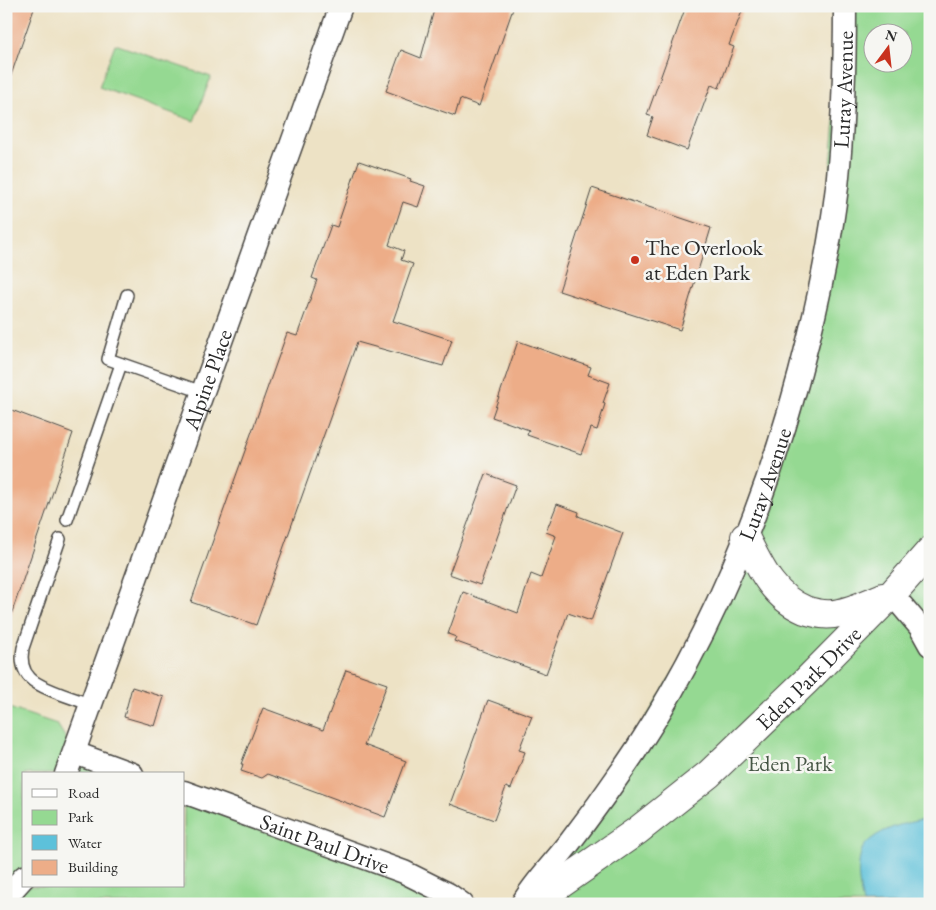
<svg xmlns="http://www.w3.org/2000/svg" width="936" height="910" font-family="'EB Garamond',serif">
<style>
.green{fill:#95d992;stroke:#60825e;fill-rule:evenodd}
.water{fill:#5dc1da;stroke:#447682}
.building{fill:#edad88}
.lines{fill:none;stroke-linecap:round;stroke-linejoin:round}
.lane-casing{stroke:#484642;stroke-width:14}
.street-casing{stroke:#484642;stroke-width:25}
.secondary-casing{stroke:#484642;stroke-width:30}
.lane{stroke:#fff;stroke-width:11}
.street{stroke:#fff;stroke-width:22}
.secondary{stroke:#fff;stroke-width:28}
.poi-dot{fill:#c8321e;stroke:#f6f6f2;stroke-width:2}
.labels{text-anchor:middle;stroke-width:5;stroke-linejoin:round;paint-order:stroke}
.street-label{font-size:22px;fill:#2b2b2b;stroke:#f6f6f2}
.poi-label{font-size:22px;fill:#2b2b2b;stroke:#f6f6f2;text-anchor:start}
.park-label{font-size:22px;fill:#465645;stroke:#f6f6f2}
</style>
<rect width="100%" height="100%" fill="#f6f6f2"/>
<filter id="ink" filterUnits="userSpaceOnUse"><feTurbulence type="fractalNoise" baseFrequency=".02" numOctaves="2"/><feDisplacementMap in="SourceGraphic" scale="10" xChannelSelector="R" yChannelSelector="G"/><feConvolveMatrix kernelMatrix="1 2 1 2 8 2 1 2 1" color-interpolation-filters="sRGB"/></filter>
<filter id="wash" filterUnits="userSpaceOnUse"><feTurbulence type="fractalNoise" baseFrequency=".0096" numOctaves="4" result="noise"/><feDisplacementMap in="SourceGraphic" scale="20" xChannelSelector="R" yChannelSelector="G"/><feGaussianBlur stdDeviation="1.12" result="paint"/><feColorMatrix in="noise" values="0 0 0 0 0 0 0 0 0 0 0 0 0 0 0 0 0 1.4 0 .05"/><feComposite in="paint" operator="in"/></filter>
<g filter="url(#wash)">
<rect width="100%" height="100%" fill="#ede2c5"/>
<g class="green">
<path d="M845,6H930V904H522L579,831L724,587L820,291ZM874,32H904V62H874Z"/>
<polygon points="115,44 211,77 194,121 99,87"/>
<polygon points="6,707 57,724 75,753 132,774 24,774 24,886 184,886 184,792 462,904 6,904"/>
</g>
<path class="water" d="M924,820L930,821V904H863C861,892 857,877 859,865C859,860 861,850 864,846C877,830 905,822 924,820Z"/>
<g id="blocks">
<g class="building">
<polygon points="6,6 35,6 10,78 6,77"/>
<polygon points="435,6 514,6 479,106 460,99 455,116 386,91 401,50 421,58"/>
<polygon points="686,6 744,6 729,45 734,47 719,88 711,85 687,150 647,135 653,117 647,115"/>
<polygon points="359,161 411,179 410,181 425,186 418,207 403,202 389,245 404,251 401,260 413,264 393,321 452,340 443,366 357,342 256,625 191,602 287,333 297,336 317,280 312,278 331,225 337,227"/>
<polygon points="592,188 711,228 680,330 559,291"/>
<polygon points="518,341 591,367 588,375 610,383 603,403 605,404 597,430 591,428 581,454 527,435 529,430 492,417"/>
<polygon points="6,408 73,433 10,618 6,617"/>
<polygon points="486,474 516,485 480,585 449,574"/>
<polygon points="557,504 579,512 578,516 623,533 591,621 568,613 546,674 454,641 456,637 448,634 463,592 518,613 531,574 541,578 556,536 546,532"/>
<polygon points="346,670 387,684 364,745 406,761 385,817 268,774 262,778 241,771 243,764 241,764 263,708 323,730"/>
<polygon points="132,687 164,697 155,726 124,717"/>
<polygon points="488,700 532,716 519,750 525,752 511,789 506,787 494,820 450,804"/>
</g>
</g>
</g>
<g filter="url(#ink)">
<use href="#blocks" fill-opacity="0" stroke="#484642" stroke-width="1"/>
<g class="lines">
<defs>
<g id="lane">
<polyline points="127,295 108,359 202,392"/>
<polyline points="67,520 121,364"/>
<path d="M60,539L23,648C21,659 22,670 30,678C40,689 76,699 92,705"/>
</g>
<g id="street">
<polyline points="892,594 920,627 930,645"/>
<polyline points="75,753 132,774"/>
<path id="s1" d="M66,774L341,6"/>
<path id="s2" d="M184,792L404,872L448,894L462,904"/>
<polyline points="6,897 24,877"/>
<path id="s3" d="M522,904C534,883 552,865 567,846C591,815 614,783 636,750C718,624 774,482 809,337C821,288 831,237 837,187C843,127 845,67 845,6"/>
</g>
<g id="secondary">
<path d="M745,537C760,567 773,597 805,610C817,614 827,616 839,613C854,610 869,603 883,597"/>
<path id="s4" d="M532,904L637,831L709,774L805,682L892,594L930,551"/>
</g>
</defs>
<use href="#lane" class="lane-casing"/>
<use href="#street" class="street-casing"/>
<use href="#secondary" class="secondary-casing"/>
<use href="#lane" class="lane"/>
<use href="#street" class="street"/>
<use href="#secondary" class="secondary"/>
</g>
</g>
<circle class="poi-dot" cx="635" cy="260" r="5"/>
<g class="labels">
<g class="street-label">
<text dy="8" stroke="none"><textPath href="#s3" startOffset="892">Luray Avenue</textPath></text>
<text dy="8" stroke="none"><textPath href="#s1" startOffset="419">Alpine Place</textPath></text>
<text dy="8" stroke="none"><textPath href="#s3" startOffset="488">Luray Avenue</textPath></text>
<text dy="8" stroke="none"><textPath href="#s4" startOffset="358">Eden Park Drive</textPath></text>
<text dy="8" stroke="none"><textPath href="#s2" startOffset="150">Saint Paul Drive</textPath></text>
</g>
<g class="poi-label">
<text x="645" y="255">The Overlook<tspan x="645" dy="25">at Eden Park</tspan></text>
</g>
<g class="park-label">
<text x="790" y="771">Eden Park</text>
</g>
</g>
<rect width="936" height="910" fill="none" stroke="#f6f6f2" stroke-width="25"/>
<rect x="22" y="772" width="162" height="115" fill="#f6f6f2" stroke="#a5a5a2"/>
<rect x="32" y="789" width="25" height="8" fill="#ffffff" stroke="#a5a5a2"/>
<text x="68" y="798" font-size="15" fill="#2b2b2b">Road</text>
<rect x="32" y="810" width="25" height="15" fill="#95d992" stroke="#a5a5a2"/>
<text x="68" y="822" font-size="15" fill="#2b2b2b">Park</text>
<rect x="32" y="835" width="25" height="15" fill="#5dc1da" stroke="#a5a5a2"/>
<text x="68" y="848" font-size="15" fill="#2b2b2b">Water</text>
<rect x="32" y="860" width="25" height="15" fill="#edad88" stroke="#a5a5a2"/>
<text x="68" y="872" font-size="15" fill="#2b2b2b">Building</text>
<g transform="translate(888 48) rotate(15)"><circle r="24" fill="#f6f6f2" stroke="#a5a5a2"/>
<path d="M0-4L9 19L0 12L-9 19Z" fill="#c8321e"/>
<text y="-8" font-size="14" font-weight="bold" text-anchor="middle" fill="#2b2b2b">N</text>
</g>
</svg>
